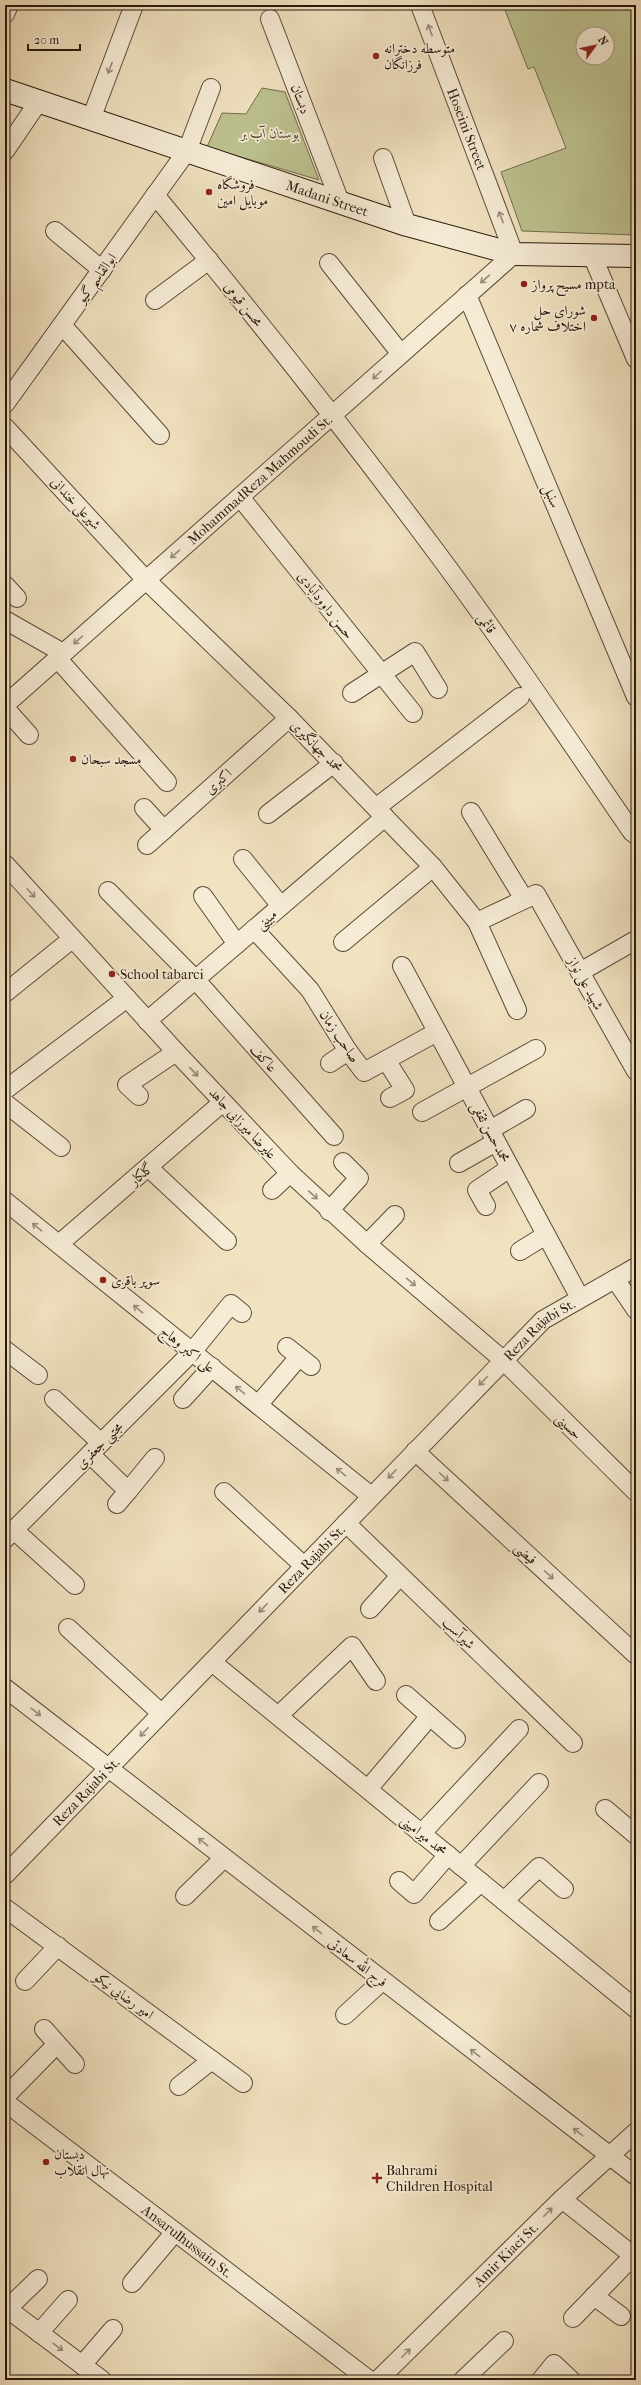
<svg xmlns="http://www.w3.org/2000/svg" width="641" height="2385" font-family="'IM FELL French Canon',Amiri,serif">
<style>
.green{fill:#bdc290;stroke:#726e4e;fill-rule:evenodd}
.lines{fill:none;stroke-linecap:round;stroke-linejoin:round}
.street-casing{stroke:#5a4b3a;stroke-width:20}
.secondary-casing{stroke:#27190d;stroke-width:24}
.street{stroke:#f6ecd6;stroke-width:18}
.secondary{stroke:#f6ecd6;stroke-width:22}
.oneway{stroke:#998d7c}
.poi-dot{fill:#8f2418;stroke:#f6ecd6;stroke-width:1.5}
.labels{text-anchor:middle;stroke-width:3.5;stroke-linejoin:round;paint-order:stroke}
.poi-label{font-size:14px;fill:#27190d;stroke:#f6ecd6;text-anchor:start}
.street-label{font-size:14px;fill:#27190d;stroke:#f6ecd6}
.park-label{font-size:14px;font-style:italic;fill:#544c34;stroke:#f6ecd6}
</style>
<rect width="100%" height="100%" fill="#f1e2c0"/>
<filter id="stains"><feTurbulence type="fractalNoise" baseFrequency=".005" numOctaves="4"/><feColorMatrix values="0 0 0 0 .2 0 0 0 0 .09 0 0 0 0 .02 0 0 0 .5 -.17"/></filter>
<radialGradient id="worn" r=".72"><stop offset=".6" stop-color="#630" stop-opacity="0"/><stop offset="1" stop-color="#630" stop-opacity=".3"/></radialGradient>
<g class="green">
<path d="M503,5H635L636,235L522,231L501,172L566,148L534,67L528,69ZM583,34H607V58H583Z"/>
<polygon points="262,88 285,92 319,180 207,147 222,113 246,114"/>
</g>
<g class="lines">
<defs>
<g id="street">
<polyline points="5,14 9,5"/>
<polyline points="270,19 340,202"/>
<polyline points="91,119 134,5"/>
<polyline points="5,151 39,101"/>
<polyline points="383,158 407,225"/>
<path d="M155,195C252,312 346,431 437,553C505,644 568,739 632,832L636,835"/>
<polyline points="55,231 102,270"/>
<polyline points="592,255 636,359"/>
<polyline points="329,263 401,354"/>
<polyline points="467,295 636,697"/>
<polyline points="155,300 209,260"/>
<polyline points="62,325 160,435"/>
<polyline points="5,404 187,151 211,88"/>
<polyline points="5,427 146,580 289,718 433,867 477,922 517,1010"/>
<polyline points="240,497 413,713"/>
<polyline points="5,585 17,598"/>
<polyline points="5,620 63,653"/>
<polyline points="57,658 167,782"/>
<polyline points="352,693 415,652 438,689"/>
<path id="s1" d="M5,705L514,254L420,5"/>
<polyline points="5,708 29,735"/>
<polyline points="377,807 520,697"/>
<polyline points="144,808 164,830"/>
<polyline points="471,812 524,899"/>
<polyline points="268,814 334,763"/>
<polyline points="147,845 289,718"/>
<polyline points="243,859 281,906"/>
<polyline points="5,864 176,1052 290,1173 367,1244 503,1360 636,1492"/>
<polyline points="108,891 195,979 334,1136"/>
<polyline points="203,896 237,944"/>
<polyline points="477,922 536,894 636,1071"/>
<polyline points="254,929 310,990 348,1051 364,1072 437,1032"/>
<polyline points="343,942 433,867"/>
<polyline points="402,966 580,1298"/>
<polyline points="580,972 634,941"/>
<polyline points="5,993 72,939"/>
<polyline points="147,1021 385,817"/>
<polyline points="386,1060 405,1090 390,1098"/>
<polyline points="330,1063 348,1051"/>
<polyline points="5,1090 127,998"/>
<polyline points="139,1096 127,1085 176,1052"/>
<polyline points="5,1103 61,1147"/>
<polyline points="422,1112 536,1049"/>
<polyline points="490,1130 526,1109"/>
<polyline points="459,1163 496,1142"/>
<polyline points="148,1167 227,1241"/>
<polyline points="272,1190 290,1173"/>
<polyline points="5,1201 371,1496"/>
<polyline points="486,1206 477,1190 510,1168"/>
<polyline points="329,1211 359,1178 343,1162"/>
<polyline points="59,1244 223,1102"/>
<polyline points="367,1244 395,1215"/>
<polyline points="520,1251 546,1235"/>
<polyline points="615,1279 636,1310"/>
<polyline points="287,1347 311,1366"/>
<polyline points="5,1350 38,1375"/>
<polyline points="54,1399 101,1443"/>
<polyline points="183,1399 212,1367"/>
<polyline points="258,1405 299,1357"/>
<polyline points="415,1451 636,1655"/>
<polyline points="90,1454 128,1491 155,1458"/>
<polyline points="224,1492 304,1566"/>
<polyline points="117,1504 128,1491"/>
<polyline points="346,1523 573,1743"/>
<polyline points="14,1530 75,1585"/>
<polyline points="5,1539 192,1352 231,1304 242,1313"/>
<polyline points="370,1609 400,1576"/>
<polyline points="68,1628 161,1713"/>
<polyline points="212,1662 636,2009"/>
<polyline points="5,1688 636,2176"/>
<polyline points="406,1695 456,1739"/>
<polyline points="278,1716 352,1646 376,1681"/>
<polyline points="368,1789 430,1716"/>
<polyline points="605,1809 636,1835"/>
<polyline points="421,1834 519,1729"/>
<polyline points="461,1866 539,1783"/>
<path id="s2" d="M5,1875L543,1320L636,1267"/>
<polyline points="399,1881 414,1894 448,1855"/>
<polyline points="185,1896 224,1858"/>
<polyline points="504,1901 539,1867 564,1889"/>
<polyline points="5,1908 243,2083"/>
<polyline points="439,1921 481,1882"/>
<polyline points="25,1981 58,1946"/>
<polyline points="345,2015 382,1981"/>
<polyline points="44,2029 75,2064"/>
<polyline points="179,2086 212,2060"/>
<polyline points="5,2097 57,2044"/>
<path id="s3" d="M5,2102L369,2380"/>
<polyline points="562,2199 636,2258"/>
<polyline points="132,2283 175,2232"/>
<polyline points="594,2296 621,2316"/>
<polyline points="5,2307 102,2380"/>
<polyline points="7,2309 38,2279"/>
<polyline points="573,2318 633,2256"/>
<polyline points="39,2333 68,2300"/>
<polyline points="82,2365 113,2329"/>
<path id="s4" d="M378,2380L562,2199L636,2132"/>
<polyline points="463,2380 504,2341"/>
<polyline points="541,2380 554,2364 571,2380"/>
</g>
<g id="secondary">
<path id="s5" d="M5,90L407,225L514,254L636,256"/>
</g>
</defs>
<use href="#street" class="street-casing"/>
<use href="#secondary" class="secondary-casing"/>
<use href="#street" class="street"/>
<use href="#secondary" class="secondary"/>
</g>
<defs><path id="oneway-shaft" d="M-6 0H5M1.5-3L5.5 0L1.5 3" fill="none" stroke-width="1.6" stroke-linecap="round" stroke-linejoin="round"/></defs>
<g class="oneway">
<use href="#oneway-shaft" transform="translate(430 30) rotate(-111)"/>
<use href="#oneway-shaft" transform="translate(110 68) rotate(111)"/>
<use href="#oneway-shaft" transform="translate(501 217) rotate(-111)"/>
<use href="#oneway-shaft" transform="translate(485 279) rotate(139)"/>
<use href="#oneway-shaft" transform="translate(377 375) rotate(138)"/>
<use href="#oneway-shaft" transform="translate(175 554) rotate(139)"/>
<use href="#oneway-shaft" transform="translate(78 640) rotate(139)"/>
<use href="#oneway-shaft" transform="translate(31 893) rotate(48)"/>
<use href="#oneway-shaft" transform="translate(194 1072) rotate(47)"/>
<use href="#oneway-shaft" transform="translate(313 1195) rotate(43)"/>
<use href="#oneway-shaft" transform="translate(37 1227) rotate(-141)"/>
<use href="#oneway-shaft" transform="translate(411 1282) rotate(40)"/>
<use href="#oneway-shaft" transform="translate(138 1309) rotate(-141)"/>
<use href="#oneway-shaft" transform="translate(483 1381) rotate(134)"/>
<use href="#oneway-shaft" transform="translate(240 1390) rotate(-141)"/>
<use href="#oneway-shaft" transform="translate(341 1472) rotate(-141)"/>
<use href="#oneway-shaft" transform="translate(392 1474) rotate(134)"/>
<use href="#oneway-shaft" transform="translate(444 1477) rotate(43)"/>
<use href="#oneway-shaft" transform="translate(549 1575) rotate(43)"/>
<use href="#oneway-shaft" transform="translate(263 1608) rotate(134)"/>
<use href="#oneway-shaft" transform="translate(36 1712) rotate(38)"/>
<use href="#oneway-shaft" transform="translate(144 1732) rotate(134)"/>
<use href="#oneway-shaft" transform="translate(203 1842) rotate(-142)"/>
<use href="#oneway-shaft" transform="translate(317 1930) rotate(-142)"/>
<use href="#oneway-shaft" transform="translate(475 2053) rotate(-142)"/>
<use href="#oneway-shaft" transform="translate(578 2132) rotate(-142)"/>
<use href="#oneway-shaft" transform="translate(548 2212) rotate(-45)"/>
<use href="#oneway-shaft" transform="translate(58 2347) rotate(37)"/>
<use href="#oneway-shaft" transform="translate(406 2353) rotate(-45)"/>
</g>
<g class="poi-dot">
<circle cx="376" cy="56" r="4"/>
<circle cx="209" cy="192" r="4"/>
<circle cx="524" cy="284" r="4"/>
<circle cx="594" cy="318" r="4"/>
<circle cx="73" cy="759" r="4"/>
<circle cx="112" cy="974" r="4"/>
<circle cx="103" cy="1280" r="4"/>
<circle cx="46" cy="2162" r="4"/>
<path d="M375 2172h4v4h4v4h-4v4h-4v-4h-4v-4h4z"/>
</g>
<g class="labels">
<g class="poi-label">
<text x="384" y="53">متوسطه دخترانه<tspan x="384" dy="16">فرزانگان</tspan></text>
<text x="217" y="189">فروشگاه<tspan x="217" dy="16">موبایل امین</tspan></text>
<text x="532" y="289">مسیح پرواز mpta</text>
<text x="586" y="315" text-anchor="end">شورای حل<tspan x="586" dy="16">اختلاف شماره ۷</tspan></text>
<text x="81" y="764">مسجد سبحان</text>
<text x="120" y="979">School tabarci</text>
<text x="111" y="1285">سوپر باقری</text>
<text x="54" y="2159">دبستان<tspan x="54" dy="16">نهال انقلاب</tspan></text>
<text x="386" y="2175">Bahrami ‌<tspan x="386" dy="16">Children Hospital</tspan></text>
</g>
<g class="street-label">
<text transform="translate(301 99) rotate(69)" y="5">دبستان</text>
<text transform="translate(467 129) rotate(69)" y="5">Hoseini Street</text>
<text dy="5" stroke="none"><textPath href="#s5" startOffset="340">Madani Street</textPath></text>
<text transform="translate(96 278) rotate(-54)" y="5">ابوالقاسم گیو</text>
<text transform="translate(244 304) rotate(51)" y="5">محسن قیومی</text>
<text dy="5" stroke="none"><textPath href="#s1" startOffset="340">MohammadReza Mahmoudi St.</textPath></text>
<text transform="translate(552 496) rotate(67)" y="5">سنبل</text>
<text transform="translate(76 503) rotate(47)" y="5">شیرعلی خندانی</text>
<text transform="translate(326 605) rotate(52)" y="5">حسن داوودآبادی</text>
<text transform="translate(487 623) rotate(55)" y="5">قائمی</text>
<text transform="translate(317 746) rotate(45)" y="5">محمد جهانگیری</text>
<text transform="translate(218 781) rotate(-42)" y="5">اکبری</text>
<text transform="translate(266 919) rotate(-41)" y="5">مبینی</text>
<text transform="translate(586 983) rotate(61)" y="5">شهید علی نواز</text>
<text transform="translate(340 1036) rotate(56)" y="5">صاحب زمان</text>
<text transform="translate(264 1058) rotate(48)" y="5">عاکف</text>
<text transform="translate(243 1123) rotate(47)" y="5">علیرضا میرزایی جاهد</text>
<text transform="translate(491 1132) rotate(62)" y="5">محمدحسن ثقفی</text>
<text transform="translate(141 1174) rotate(-41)" y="5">گلکار</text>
<text dy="5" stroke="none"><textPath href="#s2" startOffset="764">Reza Rajabi St.</textPath></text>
<text transform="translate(188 1349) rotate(39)" y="5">علی اکبر وهاج</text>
<text transform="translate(569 1426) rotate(45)" y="5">حسینی</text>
<text transform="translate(99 1445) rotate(-45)" y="5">مجتبی جعفری</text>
<text transform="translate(526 1553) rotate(43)" y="5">فیضی</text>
<text dy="5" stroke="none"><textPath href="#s2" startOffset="440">Reza Rajabi St.</textPath></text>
<text transform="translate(459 1633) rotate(44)" y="5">شیرآسب</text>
<text dy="5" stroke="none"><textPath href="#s2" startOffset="116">Reza Rajabi St.</textPath></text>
<text transform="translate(424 1835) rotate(39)" y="5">محمد میرامینی</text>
<text transform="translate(358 1962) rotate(38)" y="5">فرج الله سعادتی</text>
<text transform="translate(124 1995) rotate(36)" y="5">امیر رضایی نیکو</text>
<text dy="5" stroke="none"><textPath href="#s3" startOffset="229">Ansarulhussain St.</textPath></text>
<text dy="5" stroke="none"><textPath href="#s4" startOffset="179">Amir Kiaei St.</textPath></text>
</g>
<g class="park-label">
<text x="270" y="138">بوستان آب بر</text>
</g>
</g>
<rect width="641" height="2385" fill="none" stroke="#f1e2c0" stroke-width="20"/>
<rect x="6" y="6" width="629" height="2373" fill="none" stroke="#27190d" stroke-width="2"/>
<rect x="10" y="10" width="621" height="2365" fill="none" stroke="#27190d"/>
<g transform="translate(595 46) rotate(57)"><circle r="19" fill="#f6ecd6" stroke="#a39886"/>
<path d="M0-3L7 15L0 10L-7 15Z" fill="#8f2418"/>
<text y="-6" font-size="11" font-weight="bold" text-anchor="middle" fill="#27190d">N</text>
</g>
<path d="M28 44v6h52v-6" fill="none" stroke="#27190d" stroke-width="2"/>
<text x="34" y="44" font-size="12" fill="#27190d" stroke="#f6ecd6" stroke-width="3" paint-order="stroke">20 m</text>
<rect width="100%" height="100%" filter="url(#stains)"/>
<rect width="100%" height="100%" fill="url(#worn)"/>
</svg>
